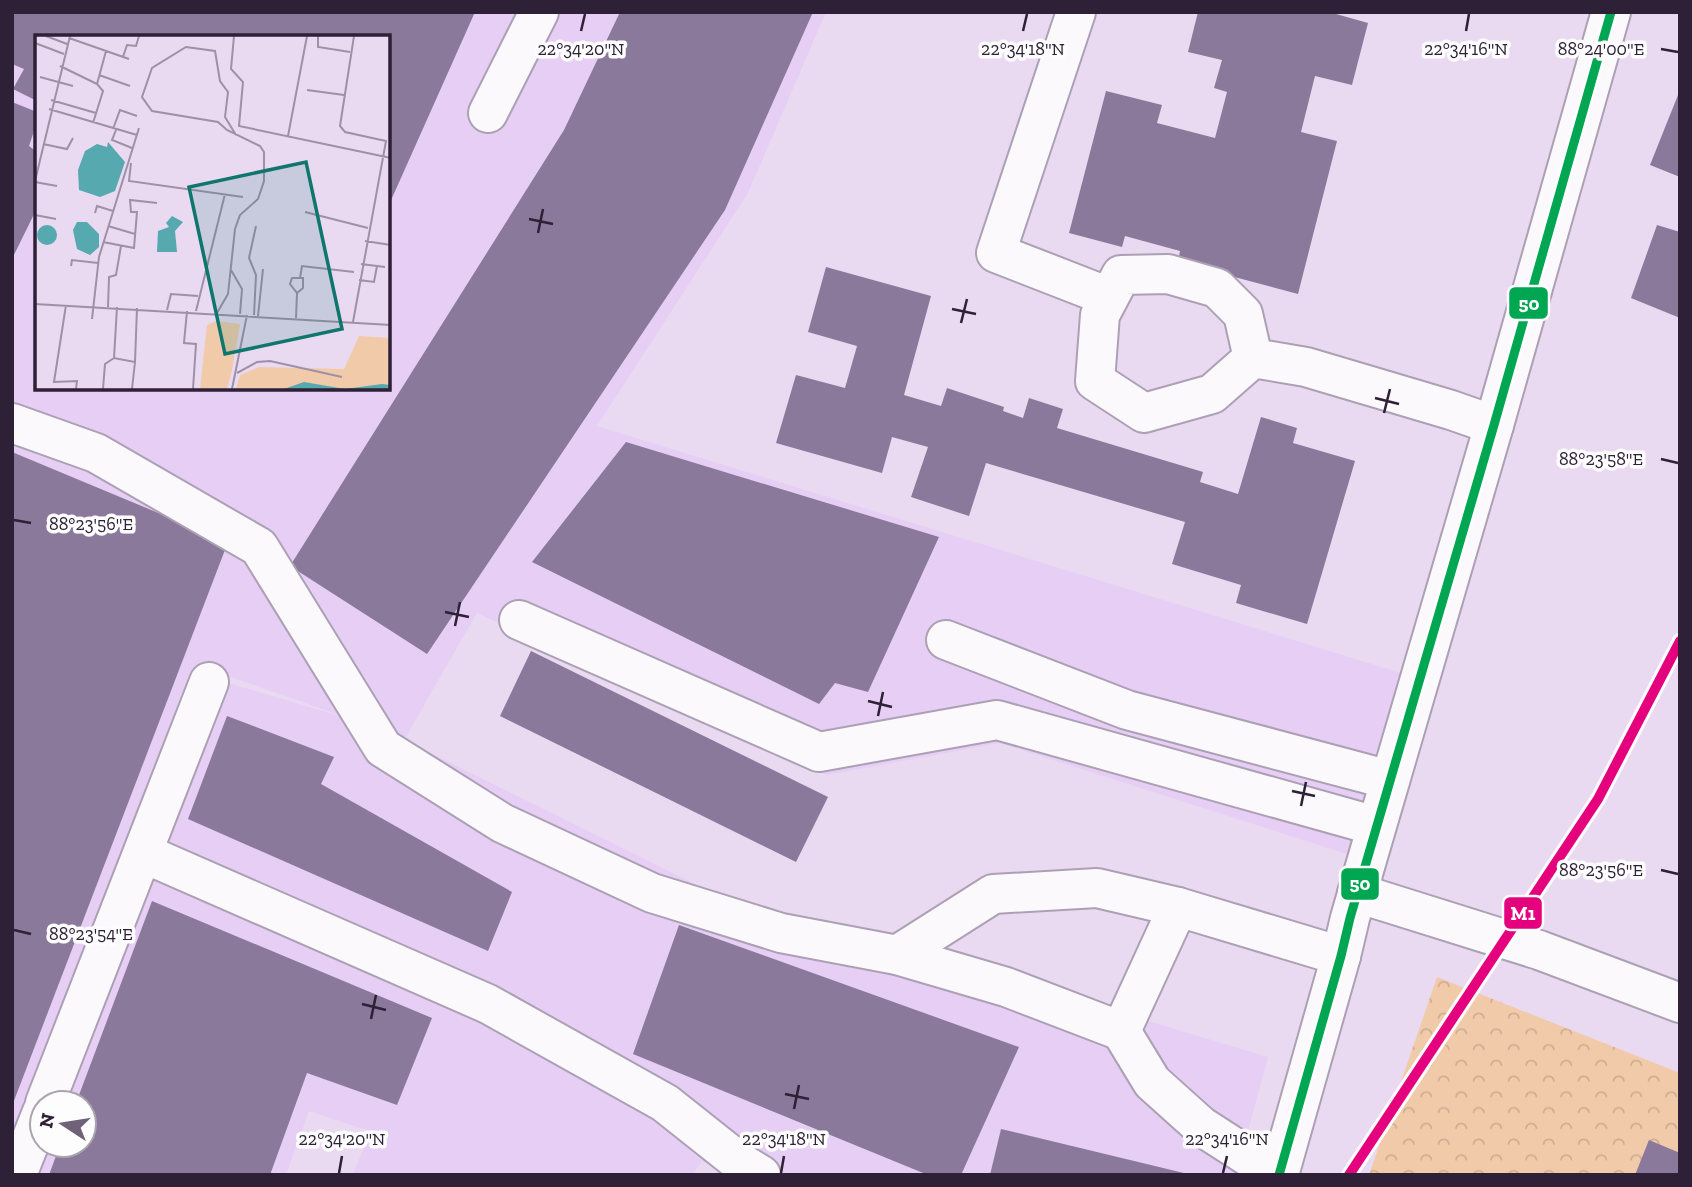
<svg xmlns="http://www.w3.org/2000/svg" width="1692" height="1187" font-family="'Zilla Slab',serif">
<style>
.built{fill:#e6cef5;fill-rule:evenodd}
.park{fill:url(#park-crowns)}
.building{fill:#8a799b}
.lines{fill:none;stroke-linecap:round;stroke-linejoin:round}
.minor-casing{stroke:#aca0b4;stroke-width:42}
.minor{stroke:#fcf9fd;stroke-width:38}
.bus-1-casing{stroke:#fdfdfd;stroke-width:14}
.bus-1{stroke:#00a651;stroke-width:9}
.metro-1-casing{stroke:#fdfdfd;stroke-width:16}
.metro-1{stroke:#e5007d;stroke-width:10}
.ticks{fill:none;stroke:#2e2036;stroke-width:2.5}
.inset-road{fill:none;stroke:#9e90a7;stroke-width:2}
.view{fill:#0f766e;fill-opacity:0.15;stroke:#0f766e;stroke-width:3.5}
.inset-edge{fill:none;stroke:#2e2036;stroke-width:3.5}
.ticks-label{font-size:18px;text-anchor:middle;fill:#2e2036;stroke:#fdfdfd;stroke-width:7;stroke-linejoin:round;paint-order:stroke}
.line-badge{stroke:#fdfdfd;stroke-width:2.5}
.badge-label{font-size:19px;text-anchor:middle;font-weight:bold;fill:#fff}
</style>
<defs>
<pattern id="park-crowns" width="20" height="18" patternUnits="userSpaceOnUse" patternTransform="scale(1.75)"><rect width="20" height="18" fill="#f1caa9"/><path d="M2 6a3 3 0 1 1 6 0M12 15a3 3 0 1 1 6 0" fill="none" stroke="#cfad92"/></pattern>
</defs>
<rect width="100%" height="100%" fill="#e9daf2"/>
<path class="built" d="M12,12H826L748,193L597,426L1401,673L1350,855L1000,743L827,775L477,613L404,740L699,886L1268,1057L1236,1175H729L702,1161L692,1175H353L370,1131L309,1111L286,1175H38L49,1145H84V1103H64L215,679L356,721L200,666L12,1155ZM37,37H388V388H37Z"/>
<polygon class="park" points="1437,977 1680,1073 1680,1175 1369,1175"/>
<g class="building">
<polygon points="12,12 475,12 388,207 388,37 37,37 37,101 13,89 24,69 12,64"/>
<polygon points="620,12 813,12 725,210 427,654 290,566 564,130"/>
<polygon points="1198,12 1329,12 1368,23 1352,85 1315,76 1301,132 1337,141 1298,294 1178,262 1180,251 1125,236 1122,247 1069,233 1106,91 1162,105 1157,123 1215,138 1227,92 1214,88 1222,60 1188,52"/>
<polygon points="1680,90 1680,177 1650,165"/>
<polygon points="12,102 37,112 37,122 29,146 37,152 37,208 12,259"/>
<polygon points="1657,225 1680,232 1680,318 1631,298"/>
<polygon points="826,267 931,296 904,395 941,406 947,388 1004,407 1003,411 1023,418 1029,398 1063,409 1057,428 1203,472 1200,482 1238,494 1261,417 1297,428 1293,443 1355,461 1307,624 1236,603 1241,585 1172,564 1185,522 986,463 969,516 911,497 928,447 892,437 882,473 776,443 796,375 845,388 857,346 808,332"/>
<polygon points="626,442 939,537 868,692 835,683 819,704 532,562"/>
<polygon points="12,452 228,542 12,1106"/>
<polygon points="531,651 828,797 796,862 500,716"/>
<polygon points="227,716 334,757 321,784 512,892 488,951 188,819"/>
<polygon points="152,901 432,1018 397,1105 307,1073 270,1175 49,1175 60,1145 84,1145 84,1103 76,1103"/>
<polygon points="679,925 1019,1047 961,1175 928,1175 633,1054"/>
<polygon points="1001,1129 1188,1174 1188,1175 990,1175"/>
<polygon points="1649,1140 1680,1153 1680,1175 1635,1175"/>
</g>
<g class="lines">
<defs>
<g id="minor">
<polyline points="1076,12 996,253 1109,297"/>
<polyline points="488,113 539,12"/>
<polyline points="1253,358 1243,314 1217,288 1168,274 1121,275 1100,315 1095,381 1144,413 1212,394 1253,358 1306,367 1451,410 1494,425"/>
<polyline points="12,423 96,453 259,547 383,748 502,823 652,893 781,933 897,955 1006,987 1121,1031 1152,1082 1201,1126 1277,1175"/>
<polyline points="519,620 819,752 997,720 1376,826"/>
<polyline points="946,640 1127,710 1390,780"/>
<polyline points="143,853 488,1004 665,1103 738,1161 761,1175"/>
<polyline points="1357,893 1539,950 1680,1003"/>
<polyline points="897,955 993,894 1097,888 1178,907 1341,956"/>
<polyline points="1121,1031 1178,907"/>
<polyline points="45,1103 209,682"/>
<polyline points="17,1175 42,1112"/>
<polyline points="1279,1175 1341,956 1350,918 1494,425 1611,12"/>
</g>
</defs>
<use href="#minor" class="minor-casing"/>
<use href="#minor" class="minor"/>
<defs>
<polyline id="bus-1" points="1279,1175 1341,956 1350,918 1494,425 1611,12"/>
</defs>
<use href="#bus-1" class="bus-1-casing"/>
<use href="#bus-1" class="bus-1"/>
<defs>
<polyline id="metro-1" points="1349,1175 1598,799 1680,641"/>
</defs>
<use href="#metro-1" class="metro-1-casing"/>
<use href="#metro-1" class="metro-1"/>
</g>
<path class="ticks" d="M581,31L585,14M1023,31L1027,14M1466,31L1469,14M1661,49L1678,52M529,219L553,224M538,233L543,209M952,309L976,314M961,323L967,299M1375,398L1399,404M1384,413L1390,389M1661,459L1678,463M14,520L31,523M445,612L469,617M455,626L460,602M868,701L892,707M878,716L883,692M1292,791L1315,796M1301,806L1306,782M1661,870L1678,874M14,930L31,934M362,1004L386,1010M371,1019L376,995M785,1094L809,1099M794,1109L799,1085M339,1173L342,1156M781,1173L784,1156M1223,1173L1227,1156"/>
<g transform="translate(35 35)">
<rect width="355" height="355" fill="#e9daf2"/>
<path d="M181,286L205,289L197,335L192,354H165L172,290ZM324,301L355,303V354H201L205,340L224,332L309,334Z" fill="#f1caa9"/>
<path d="M73,107L90,127L80,156L65,162L44,155L43,135L50,116L62,109L72,112ZM137,181L148,187L140,196L142,217H122L123,196L134,192L131,188ZM42,187H52L64,199V212L55,220L42,214L38,195ZM2 200a10 10 0 1 1 20 0a10 10 0 1 1-20 0ZM269,347L310,354L347,349L355,350V354H249Z" fill="#55a9af"/>
<path class="inset-road" d="M11,1L32,9M199,1L196,34L208,47L204,91L356,123M283,1V12L315,17M34,3L94,24M0,8L29,19M88,22L92,10L101,11L104,1M25,31L62,49L71,16M64,40L95,51M5,42L38,51M272,55L309,60M16,65L61,78M14,74L102,100M58,88L68,56L62,49M78,94L85,75L102,81M81,95L77,105L97,113M253,101L272,1M8,109L32,114L38,103M96,128L94,146L208,162M0,146L35,1M0,147L22,151M270,177L333,193M60,178L62,171L78,176M0,180L21,184M73,191L100,199M330,206L356,210M68,207L99,213L102,177H96L95,165L122,168M326,229L350,232M36,231L37,225L63,228M196,235L207,254L205,279M265,243L267,231L319,237M324,245L339,247L342,231M0,269L356,290M31,270L19,347L42,346L41,354M73,272L74,242L81,240L86,211M132,275L136,259L163,261M152,276L149,308L161,309L158,354M161,276L190,159M182,278L193,259L200,194L205,180L223,164L229,146V117L225,111L192,95L183,87L117,76L107,62L117,33L151,12L180,16L185,46L193,57L190,82L201,100M219,280L221,240L214,223L221,191M223,281L228,234M261,283L262,258L255,249L257,243H268V253L262,258M57,284L64,222L104,93M318,287L351,106L310,97L305,91L319,1M79,323L82,272M100,327L102,273M202,338L222,327L235,326L307,342M68,354L70,329L79,323L100,327L97,354M197,354L212,280"/>
<path class="view" d="M271,127L307,294L190,319L154,152Z"/>
<rect width="355" height="355" class="inset-edge"/>
</g>
<g class="ticks-label">
<text x="581" y="55">22°34'20"N</text>
<text x="1023" y="55">22°34'18"N</text>
<text x="1466" y="55">22°34'16"N</text>
<text x="1601" y="55">88°24'00"E</text>
<text x="1601" y="465">88°23'58"E</text>
<text x="91" y="530">88°23'56"E</text>
<text x="1601" y="876">88°23'56"E</text>
<text x="91" y="940">88°23'54"E</text>
<text x="342" y="1145">22°34'20"N</text>
<text x="784" y="1145">22°34'18"N</text>
<text x="1227" y="1145">22°34'16"N</text>
</g>
<g class="line-badge">
<rect x="1508" y="286" width="41" height="34" rx="7" fill="#00a651"/>
<rect x="1340" y="867" width="40" height="34" rx="7" fill="#00a651"/>
<rect x="1503" y="896" width="40" height="34" rx="7" fill="#e5007d"/>
</g>
<g class="badge-label">
<text x="1529" y="310">50</text>
<text x="1360" y="890">50</text>
<text x="1523" y="920">M1</text>
</g>
<rect width="1692" height="1187" fill="none" stroke="#2e2036" stroke-width="28"/>
<g transform="translate(63 1124) rotate(282)"><circle r="33" fill="#fdfdfd" stroke="#aaa5ad" stroke-width="2"/>
<path d="M0-5L12 26L0 18L-12 26Z" fill="#6f6178"/>
<text y="-10" font-size="19" font-weight="bold" text-anchor="middle" fill="#2e2036">N</text>
</g>
</svg>
